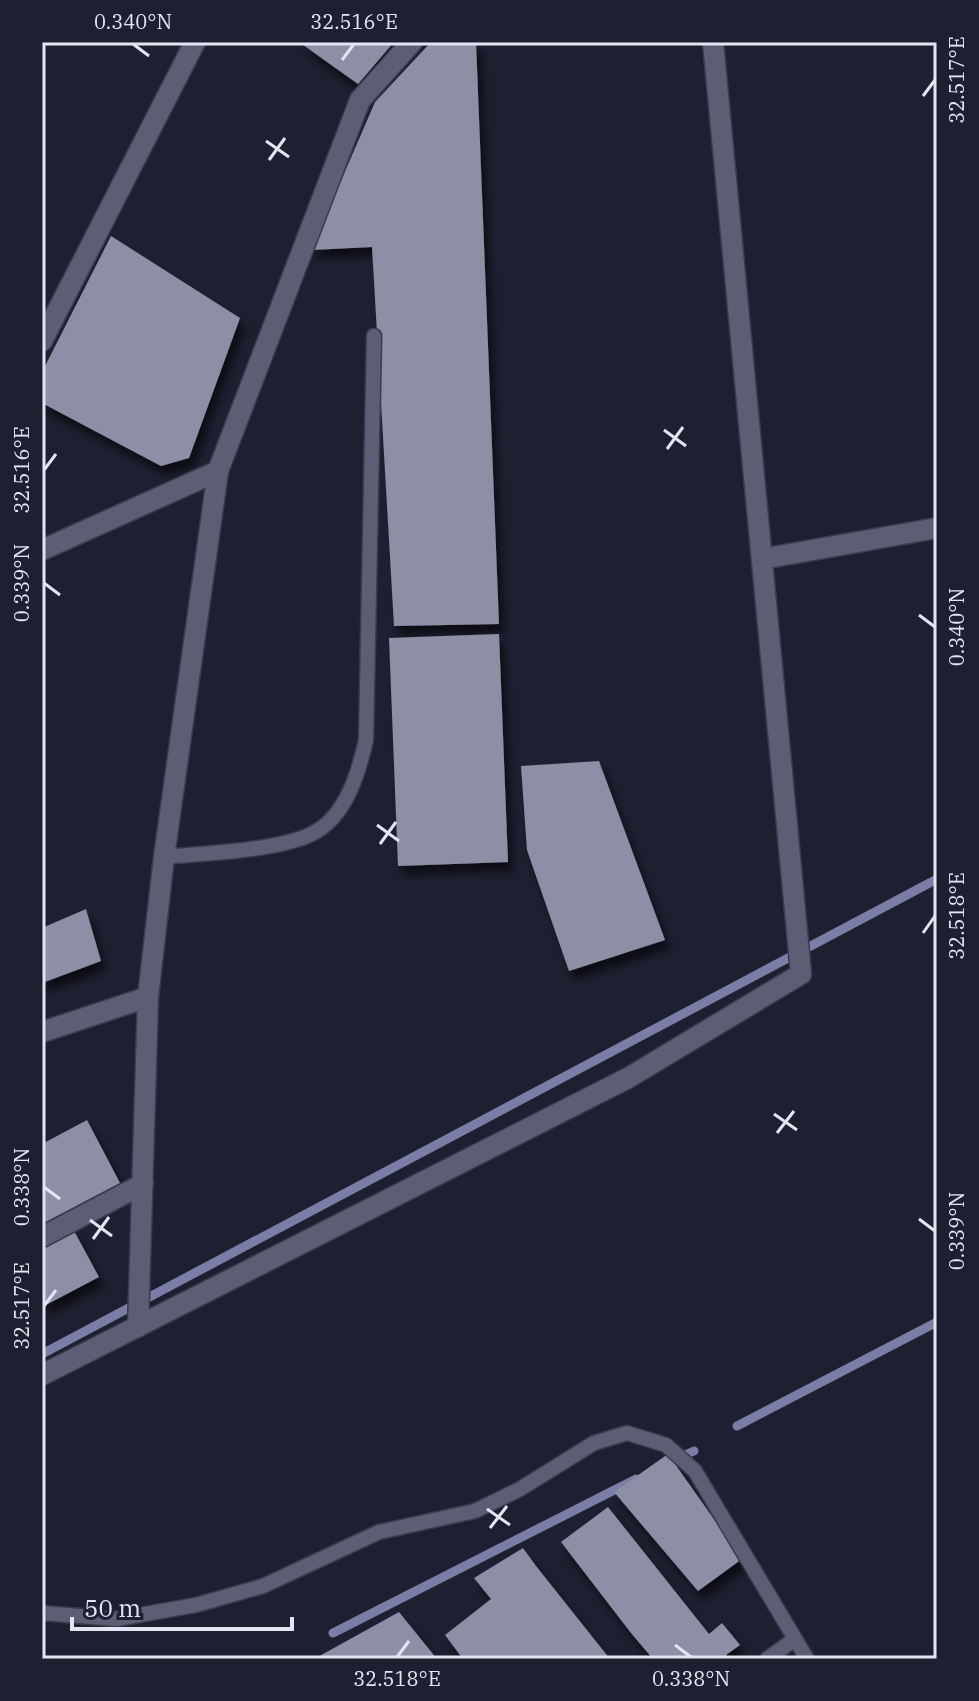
<svg xmlns="http://www.w3.org/2000/svg" width="979" height="1701" font-family="'IBM Plex Serif',serif">
<style>
.lines{fill:none;stroke-linecap:round;stroke-linejoin:round}
.stream{stroke:#7a7ea6;stroke-width:9}
.building{fill:#8c8fa6;filter:url(#shadow)}
.service-casing{stroke:#3a3c4c;stroke-width:17}
.minor-casing{stroke:#3a3c4c;stroke-width:23}
.service{stroke:#5b5e75;stroke-width:14}
.minor{stroke:#5b5e75;stroke-width:20}
.ticks{fill:none;stroke:#e3e6f2;stroke-width:3}
.neatline{fill:none;stroke:#e3e6f2;stroke-width:3}
.ticks-label{font-size:20px;text-anchor:middle;fill:#e3e6f2}
</style>
<defs>
<filter id="shadow"><feDropShadow dx="5" dy="9" stdDeviation="4" flood-color="#0009"/></filter>
</defs>
<rect width="100%" height="100%" fill="#1e2031"/>
<g class="lines">
<g class="stream">
<polyline points="42,1354 937,879"/>
<polyline points="737,1426 937,1322"/>
<polyline points="678,1458 694,1451"/>
<polyline points="333,1633 636,1479"/>
</g>
</g>
<g class="building">
<polygon points="299,42 394,42 358,84"/>
<polygon points="431,42 476,42 499,624 394,626 372,247 311,250 375,102"/>
<polygon points="111,236 240,318 189,458 161,466 42,403 42,372"/>
<polygon points="499,634 508,862 398,866 389,638"/>
<polygon points="599,761 665,940 569,971 527,850 521,766"/>
<polygon points="86,909 101,961 42,983 42,928"/>
<polygon points="87,1120 120,1183 42,1224 42,1144"/>
<polygon points="73,1229 99,1277 42,1307 42,1245"/>
<polygon points="668,1454 742,1559 698,1591 614,1492"/>
<polygon points="608,1507 709,1634 722,1623 740,1645 726,1655 729,1659 653,1659 631,1633 561,1542"/>
<polygon points="523,1548 536,1566 610,1659 463,1659 445,1635 491,1599 474,1578"/>
<polygon points="399,1612 437,1659 314,1659"/>
</g>
<g class="lines">
<defs>
<g id="service">
<path d="M164,857C203,853 285,851 317,831C347,813 359,771 366,740L374,336"/>
<polyline points="42,1613 117,1619 196,1605 263,1586 379,1532 475,1511 520,1489 594,1443 627,1433 666,1445 695,1471 807,1659"/>
<polyline points="767,1659 795,1639"/>
</g>
<g id="minor">
<polyline points="42,341 195,42"/>
<polyline points="42,550 218,471"/>
<polyline points="762,559 937,528"/>
<polyline points="42,1032 148,997"/>
<polyline points="42,1237 143,1184"/>
<polyline points="138,1327 148,997 164,857 218,471 360,100 412,42"/>
<polyline points="42,1375 628,1078 801,974 713,42"/>
</g>
</defs>
<use href="#service" class="service-casing"/>
<use href="#minor" class="minor-casing"/>
<use href="#service" class="service"/>
<use href="#minor" class="minor"/>
</g>
<path class="ticks" d="M133,44L149,56M342,60L354,44M923,96L935,80M266,141L289,157M269,160L285,138M664,430L686,446M667,449L683,427M44,470L56,454M44,583L60,595M919,615L935,627M377,825L399,841M380,844L396,822M923,933L935,916M774,1114L797,1130M777,1133L794,1111M44,1187L60,1199M919,1219L935,1231M90,1220L112,1236M93,1239L109,1217M44,1306L56,1290M487,1509L510,1525M490,1528L507,1506M675,1645L691,1657M397,1657L409,1641"/>
<rect width="979" height="1701" fill="none" stroke="#1e2031" stroke-width="88"/>
<path d="M72 1617v12h220v-12" fill="none" stroke="#e3e6f2" stroke-width="4"/>
<text x="84" y="1617" font-size="24" fill="#e3e6f2" stroke="#1e2031" stroke-width="6" paint-order="stroke">50 m</text>
<rect x="44" y="44" width="891" height="1613" class="neatline"/>
<g class="ticks-label">
<text x="133" y="29">0.340°N</text>
<text x="354" y="29">32.516°E</text>
<text transform="translate(957 80) rotate(-90)" y="7">32.517°E</text>
<text transform="translate(22 470) rotate(-90)" y="7">32.516°E</text>
<text transform="translate(22 583) rotate(-90)" y="7">0.339°N</text>
<text transform="translate(957 627) rotate(-90)" y="7">0.340°N</text>
<text transform="translate(957 916) rotate(-90)" y="7">32.518°E</text>
<text transform="translate(22 1187) rotate(-90)" y="7">0.338°N</text>
<text transform="translate(957 1231) rotate(-90)" y="7">0.339°N</text>
<text transform="translate(22 1306) rotate(-90)" y="7">32.517°E</text>
<text x="397" y="1686">32.518°E</text>
<text x="691" y="1686">0.338°N</text>
</g>
</svg>
